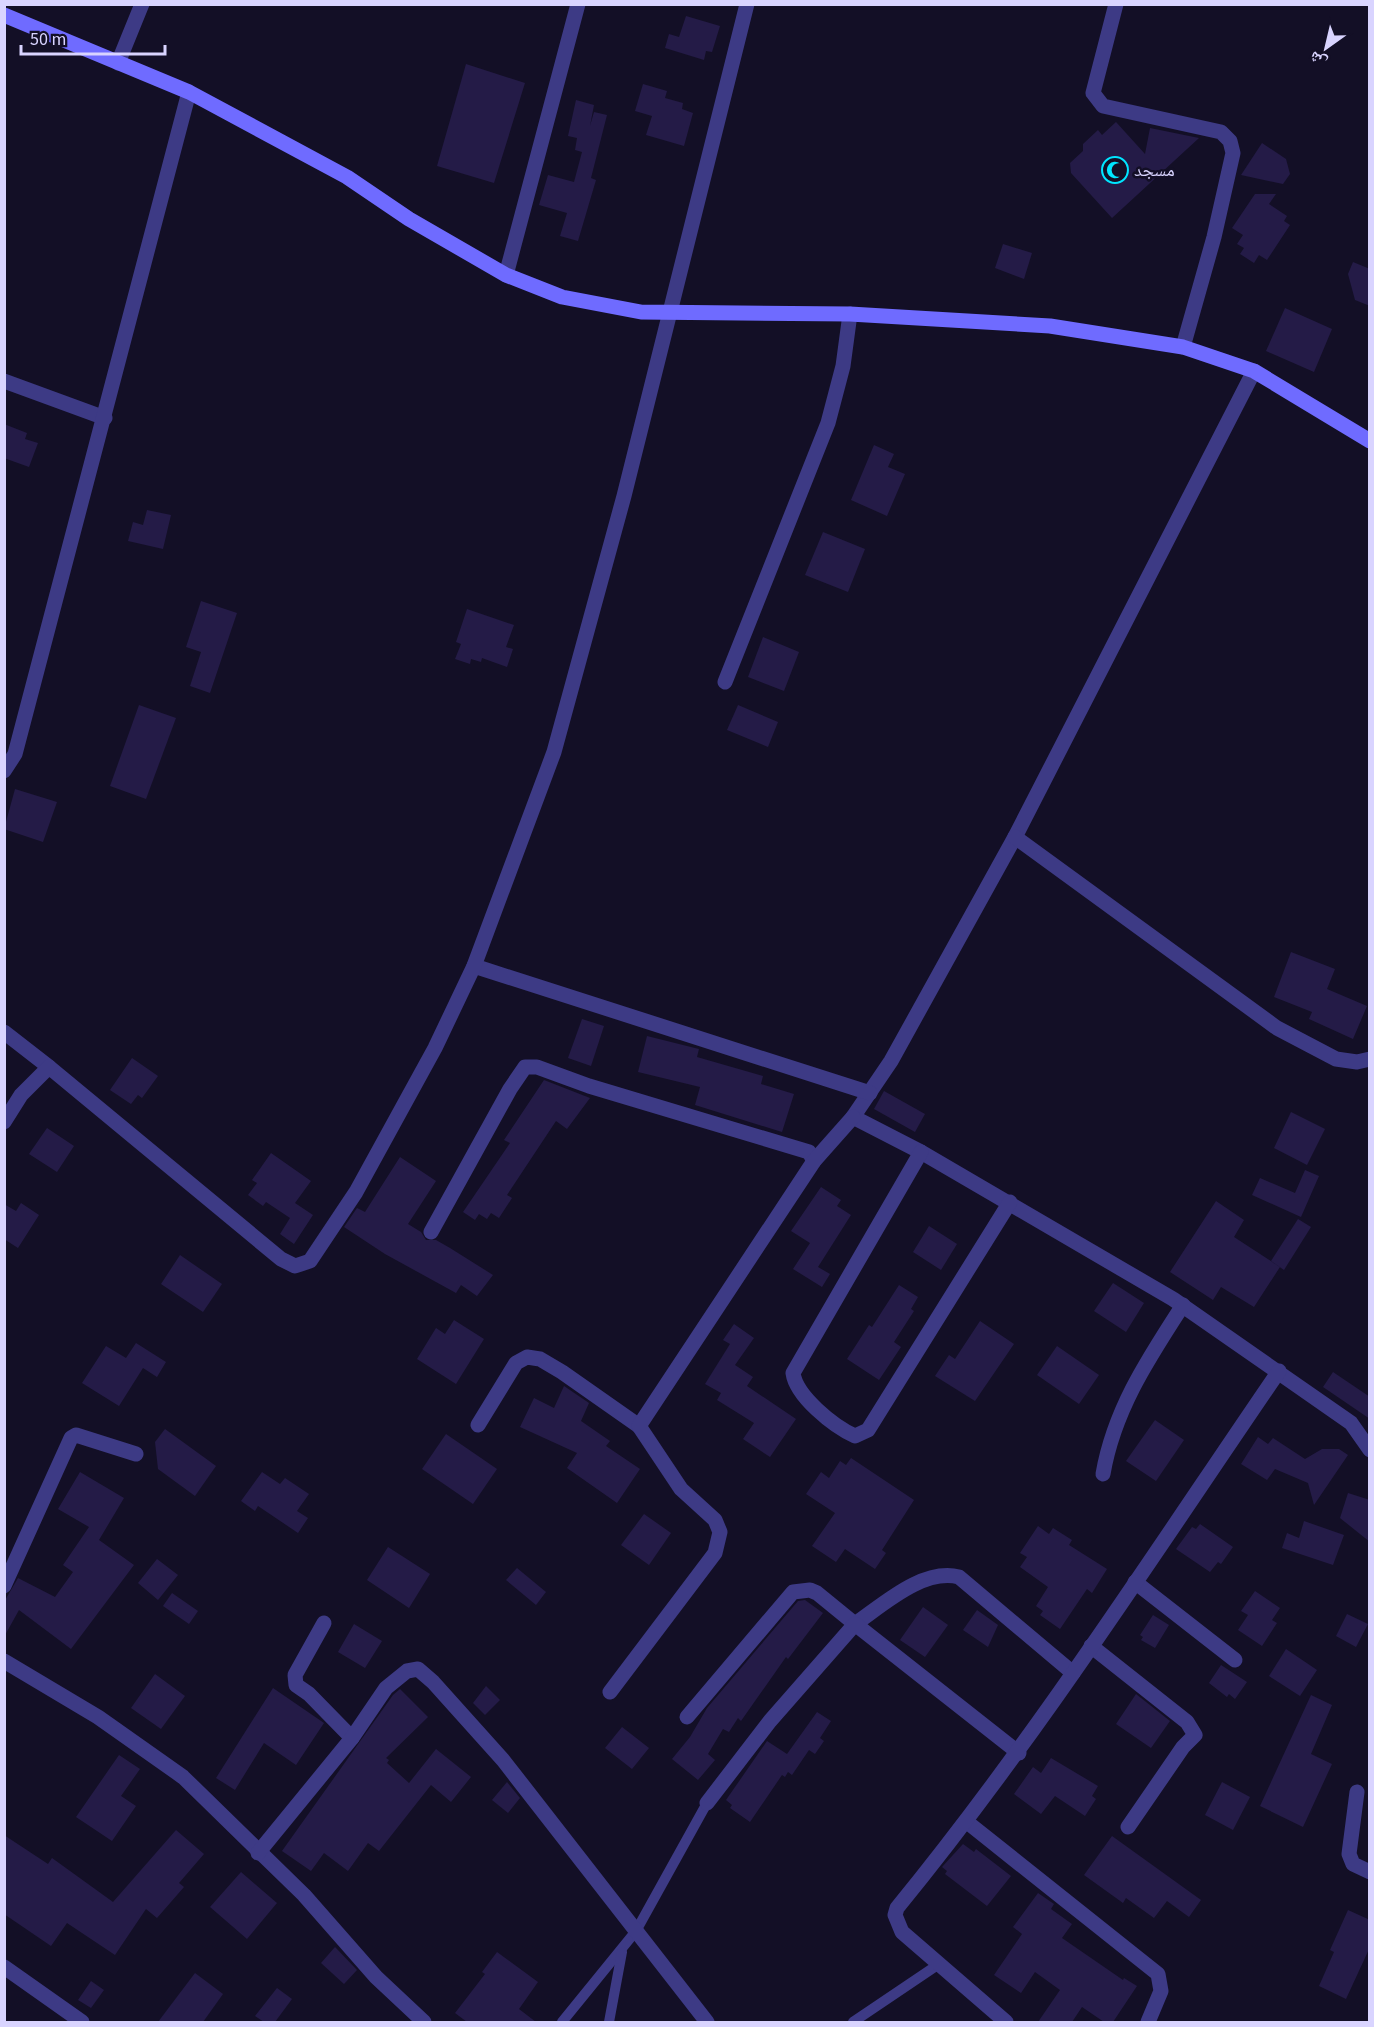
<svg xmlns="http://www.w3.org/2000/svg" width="1374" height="2027" font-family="'Source Sans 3','Noto Naskh Arabic',sans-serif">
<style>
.building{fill:#241b47}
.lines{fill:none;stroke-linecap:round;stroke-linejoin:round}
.lane{stroke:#3d3a85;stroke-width:10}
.street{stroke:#3d3a85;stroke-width:15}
.secondary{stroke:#6f6bff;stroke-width:15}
.labels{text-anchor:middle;stroke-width:5;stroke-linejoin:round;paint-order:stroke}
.poi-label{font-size:18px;fill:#d9d4ff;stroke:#130f26;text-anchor:start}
</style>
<rect width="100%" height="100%" fill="#130f26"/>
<g class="building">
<polygon points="686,16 720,26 712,52 706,51 704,60 665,48 669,34 679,37"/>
<polygon points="466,64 525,83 494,183 437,166"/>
<polygon points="643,84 667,91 665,98 683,103 682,109 693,113 684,146 646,135 652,116 635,111"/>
<polygon points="576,100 594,105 590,126 594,112 607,115 591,178 596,180 578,241 560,236 567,213 539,205 548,175 574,182 582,152 575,150 577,138 568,136"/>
<polygon points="1116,122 1145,154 1150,128 1199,138 1112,218 1071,173 1070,163 1083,151 1083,144 1098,130 1102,135"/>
<polygon points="1262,143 1286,159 1290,174 1283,184 1241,175"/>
<polygon points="1255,194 1276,194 1269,204 1287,216 1284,221 1290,225 1267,260 1259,255 1254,263 1240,254 1244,248 1237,244 1243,235 1232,228"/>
<polygon points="1003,244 1032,253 1024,279 995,268"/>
<polygon points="1353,262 1370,269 1370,306 1355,300 1348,274"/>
<polygon points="1285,308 1332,329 1314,372 1266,351"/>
<polygon points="4,424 27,433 25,439 38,443 29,467 4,458"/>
<polygon points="874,445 894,454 888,467 905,474 887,516 851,500"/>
<polygon points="147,510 171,515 163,549 128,541 133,522 143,525"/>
<polygon points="823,532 865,549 848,592 805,575"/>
<polygon points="201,601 237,613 210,693 190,686 201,652 186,647"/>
<polygon points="467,609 514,625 506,647 513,649 507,667 482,658 481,662 471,659 470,664 455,659 461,644 456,642"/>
<polygon points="763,637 799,652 784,691 748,677"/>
<polygon points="139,705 176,718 146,799 110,786"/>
<polygon points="738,705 778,722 768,747 727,730"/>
<polygon points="15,789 57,802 43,842 4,829"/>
<polygon points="1291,952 1335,969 1327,989 1367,1006 1353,1039 1309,1019 1312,1012 1274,997"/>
<polygon points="582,1019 604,1026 591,1066 568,1058"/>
<polygon points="647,1036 699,1049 697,1057 763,1076 761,1084 794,1094 782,1132 695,1105 700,1087 638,1072"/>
<polygon points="132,1058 158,1076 142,1098 138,1095 131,1104 110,1090"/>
<polygon points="544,1080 590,1098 567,1129 556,1121 507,1195 512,1198 499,1218 491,1213 487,1219 479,1214 475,1220 463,1212 510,1143 504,1140"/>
<polygon points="884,1091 925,1114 915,1132 874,1109"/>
<polygon points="1291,1112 1325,1129 1307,1165 1274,1148"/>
<polygon points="47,1128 74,1146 57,1172 29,1154"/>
<polygon points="271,1153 311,1181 295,1203 313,1215 294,1244 280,1234 290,1218 266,1202 263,1206 248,1195 257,1183 252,1180"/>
<polygon points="400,1157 436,1181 408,1224 421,1232 426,1240 436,1240 450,1248 493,1275 477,1296 461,1285 456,1293 385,1254 344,1227 357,1208 365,1212"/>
<polygon points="1305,1170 1319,1176 1301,1217 1252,1195 1260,1178 1295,1193"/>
<polygon points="821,1187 841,1200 837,1206 851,1215 818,1267 830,1274 822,1287 793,1269 810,1243 791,1231"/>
<polygon points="1216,1201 1244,1220 1234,1237 1280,1267 1254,1307 1221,1287 1213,1300 1170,1272"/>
<polygon points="21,1203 39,1215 18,1248 4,1239 4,1204 16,1211"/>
<polygon points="1298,1219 1311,1227 1284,1270 1271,1261"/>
<polygon points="929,1226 957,1244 941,1270 913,1252"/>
<polygon points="180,1255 222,1284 203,1312 161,1284"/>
<polygon points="1113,1283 1144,1303 1126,1332 1094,1311"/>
<polygon points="899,1285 918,1297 911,1309 914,1311 894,1342 901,1347 879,1380 847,1359 869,1325 872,1327"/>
<polygon points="454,1320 484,1339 456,1384 417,1359 436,1328 445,1334"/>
<polygon points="980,1321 1014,1344 975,1401 935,1376 949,1355 955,1359"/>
<polygon points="734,1324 754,1338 735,1365 753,1377 747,1386 796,1419 770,1457 743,1439 754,1423 717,1400 721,1393 705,1384 730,1344 723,1340"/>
<polygon points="136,1343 166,1362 157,1377 143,1368 119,1406 82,1383 106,1346 126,1358"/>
<polygon points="1057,1346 1099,1375 1079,1404 1037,1375"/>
<polygon points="1333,1372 1370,1397 1370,1419 1323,1387"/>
<polygon points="564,1386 589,1403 581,1421 610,1441 606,1446 640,1469 617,1503 567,1468 577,1453 520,1427 534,1398 554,1408"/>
<polygon points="1155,1420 1184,1440 1156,1481 1126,1461"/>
<polygon points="165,1429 216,1466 195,1496 158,1469 155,1442"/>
<polygon points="446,1434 497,1469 473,1504 422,1469"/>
<polygon points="1258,1437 1268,1444 1273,1438 1305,1459 1322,1449 1339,1449 1348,1455 1314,1505 1308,1483 1275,1469 1267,1480 1241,1464"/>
<polygon points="851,1458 914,1500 882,1550 886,1553 875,1569 845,1549 836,1562 812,1546 835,1513 806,1494 821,1472 829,1478 840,1461 846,1465"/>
<polygon points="80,1472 124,1498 99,1540 134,1565 71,1649 19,1610 4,1637 4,1602 18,1578 55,1597 73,1572 63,1565 89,1527 58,1509"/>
<polygon points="262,1472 280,1484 285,1478 309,1494 297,1511 308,1518 298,1533 258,1506 255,1511 241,1501"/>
<polygon points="1348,1493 1370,1500 1370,1542 1340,1518"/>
<polygon points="644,1514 671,1533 649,1565 621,1545"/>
<polygon points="1304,1521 1344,1535 1333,1565 1282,1548 1287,1533 1299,1538"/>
<polygon points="1200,1524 1233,1547 1221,1564 1218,1562 1210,1572 1176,1549 1192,1527 1196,1529"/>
<polygon points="1038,1526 1049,1534 1053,1528 1072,1540 1069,1545 1107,1569 1092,1593 1087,1589 1060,1629 1040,1615 1043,1611 1036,1606 1048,1587 1020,1567 1027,1557 1020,1553"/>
<polygon points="388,1547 430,1574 409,1608 367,1580"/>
<polygon points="157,1559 178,1575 158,1600 138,1583"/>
<polygon points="517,1568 546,1592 536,1605 506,1580"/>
<polygon points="1255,1591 1280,1608 1272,1620 1277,1623 1262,1646 1238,1630 1248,1615 1241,1611"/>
<polygon points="172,1593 198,1611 189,1624 163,1606"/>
<polygon points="805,1600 823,1613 788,1659 786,1657 741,1721 738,1718 729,1732 723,1729 708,1754 715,1760 698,1780 672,1759 690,1737 707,1708 798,1601"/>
<polygon points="923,1607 948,1625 925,1657 900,1640"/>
<polygon points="977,1610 998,1625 988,1647 963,1630"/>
<polygon points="1347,1614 1368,1624 1356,1647 1336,1636"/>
<polygon points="1153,1615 1169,1625 1155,1648 1141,1640 1143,1637 1140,1635"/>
<polygon points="354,1624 382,1641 365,1668 338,1652"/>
<polygon points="1286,1649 1317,1670 1300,1696 1269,1676"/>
<polygon points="1221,1665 1247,1682 1235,1699 1229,1694 1227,1697 1209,1683"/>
<polygon points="155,1674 185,1696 161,1729 131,1708"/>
<polygon points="486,1686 500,1700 485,1715 473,1703"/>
<polygon points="273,1688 324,1723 296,1765 264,1743 235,1790 216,1778"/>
<polygon points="400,1689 428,1717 386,1758 389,1760 387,1763 409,1783 436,1749 471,1777 451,1802 431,1785 379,1851 368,1843 348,1871 324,1853 311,1871 282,1851 393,1695"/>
<polygon points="1136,1694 1170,1721 1151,1748 1116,1724"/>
<polygon points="1311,1695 1332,1705 1311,1754 1332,1764 1303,1827 1260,1806"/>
<polygon points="817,1712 831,1721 820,1738 824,1741 815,1754 809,1750 792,1775 788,1772 785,1777 782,1775 750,1822 730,1808 732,1805 726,1800 767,1741 787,1754"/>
<polygon points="622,1727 649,1748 632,1769 605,1748"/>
<polygon points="119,1755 140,1769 121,1796 136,1806 112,1841 76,1817"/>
<polygon points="1051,1758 1098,1786 1092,1796 1096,1799 1085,1816 1055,1796 1041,1814 1014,1794 1033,1767 1041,1773"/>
<polygon points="507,1782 520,1798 508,1813 492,1800"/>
<polygon points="1222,1782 1250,1797 1233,1830 1205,1815"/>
<polygon points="176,1830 204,1854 179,1883 184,1887 157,1918 146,1909 115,1955 67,1923 51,1946 4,1914 4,1835 48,1864 52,1858 113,1902"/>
<polygon points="1112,1836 1201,1900 1189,1917 1167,1901 1154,1918 1126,1898 1123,1903 1084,1875"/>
<polygon points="963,1844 974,1852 976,1849 1011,1876 987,1906 945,1874 947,1871 942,1867"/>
<polygon points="241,1872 277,1903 247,1939 210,1907"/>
<polygon points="1038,1893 1054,1904 1051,1909 1072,1924 1062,1938 1123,1980 1124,1978 1137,1986 1113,2022 1104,2022 1082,2007 1072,2022 1038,2022 1060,1990 1035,1972 1021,1993 994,1975 1022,1934 1013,1927"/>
<polygon points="1348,1910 1370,1920 1370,1947 1346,1999 1319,1986 1334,1952 1330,1950"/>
<polygon points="335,1947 357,1970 344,1984 321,1963"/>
<polygon points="497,1952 538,1982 519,2009 536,2022 467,2022 455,2013 485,1974 482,1972"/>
<polygon points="195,1973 223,1994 203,2022 158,2022"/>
<polygon points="91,1981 104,1990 91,2008 78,2000"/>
<polygon points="277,1988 292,1999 275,2022 264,2022 255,2016"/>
</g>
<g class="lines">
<g class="lane">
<polyline points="562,2022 636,1931 707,1803"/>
<polyline points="609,2022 622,1952"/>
<polyline points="853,2022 939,1964"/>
</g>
<g class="street">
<polyline points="1116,4 1093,93 1103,106 1221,132 1230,141 1233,153 1214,237 1183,347"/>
<polyline points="118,63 142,4"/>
<polyline points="506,275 578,4"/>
<polyline points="1254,371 1015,837 891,1061 853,1117 921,1152 1173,1299 1351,1423 1370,1450"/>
<polyline points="4,381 105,418"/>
<polyline points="725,682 828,423 843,366 850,314"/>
<polyline points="4,771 15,754 189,92"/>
<polyline points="1015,837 1277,1028 1336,1059 1357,1062 1370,1059"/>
<polyline points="474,966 870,1093"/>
<polyline points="4,1032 49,1067"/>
<polyline points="4,1122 21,1095 49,1067 281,1259 295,1266 310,1261 356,1192 435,1048 474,966 554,752 624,496 747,4"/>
<path d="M921,1152L793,1373C796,1396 833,1426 855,1436L868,1430L1010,1202"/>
<polyline points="431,1232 510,1089 525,1067 537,1067 589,1086 809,1152 814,1161"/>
<polyline points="478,1425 516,1363 527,1357 540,1359 562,1372 639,1426"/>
<path d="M1103,1474C1114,1410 1148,1359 1183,1305"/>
<polyline points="1135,1582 1235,1660"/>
<polyline points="4,1586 71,1438 76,1435 136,1454"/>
<polyline points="324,1623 295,1675 296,1685 309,1694 352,1738"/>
<polyline points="1091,1646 1187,1722 1195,1735 1183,1747 1128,1827"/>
<polyline points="4,1661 98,1717 183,1777 304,1895 376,1977 424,2022"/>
<polyline points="610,1692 715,1553 720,1532 715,1520 681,1489 639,1426 814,1161 853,1117"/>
<path d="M687,1717L793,1592L810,1590L817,1593L855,1624C884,1604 923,1568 959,1577L1073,1673"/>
<polyline points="1357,1792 1349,1854 1353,1864 1370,1872"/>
<polyline points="707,1803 770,1721 855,1624 1019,1753"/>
<polyline points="967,1822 1158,1974 1161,1991 1148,2022"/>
<polyline points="258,1853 352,1738 386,1688 407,1671 418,1669 433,1682 503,1760 707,2022"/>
<polyline points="4,1967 82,2022"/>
<path d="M1006,2022L902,1932L895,1915L897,1908C1036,1738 1155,1552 1279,1371"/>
</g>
<polyline class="secondary" points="4,15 189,92 347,177 409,219 506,275 562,297 641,312 850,314 1050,326 1183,347 1254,371 1370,441"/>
</g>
<defs>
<symbol id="mosque-ring" viewBox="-11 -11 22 22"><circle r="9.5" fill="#130f26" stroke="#00e5ff" stroke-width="1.5"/><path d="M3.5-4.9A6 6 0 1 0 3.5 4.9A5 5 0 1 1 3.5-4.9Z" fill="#00e5ff"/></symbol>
</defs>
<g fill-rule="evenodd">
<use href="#mosque-ring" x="1100" y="155" width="30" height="30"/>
</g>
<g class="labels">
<g class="poi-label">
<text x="1134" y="176">مسجد</text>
</g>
</g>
<rect width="1374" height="2027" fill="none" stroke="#d9d4ff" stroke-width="12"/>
<g transform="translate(1326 48) rotate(214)" stroke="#130f26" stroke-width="4.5" paint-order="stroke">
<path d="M0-4.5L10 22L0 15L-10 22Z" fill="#d9d4ff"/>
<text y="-9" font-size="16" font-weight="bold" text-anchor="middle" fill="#d9d4ff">ش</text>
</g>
<path d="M21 45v9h144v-9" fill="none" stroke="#d9d4ff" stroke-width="3"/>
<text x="30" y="45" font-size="18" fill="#d9d4ff" stroke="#130f26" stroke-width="4.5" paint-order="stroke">50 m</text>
</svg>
